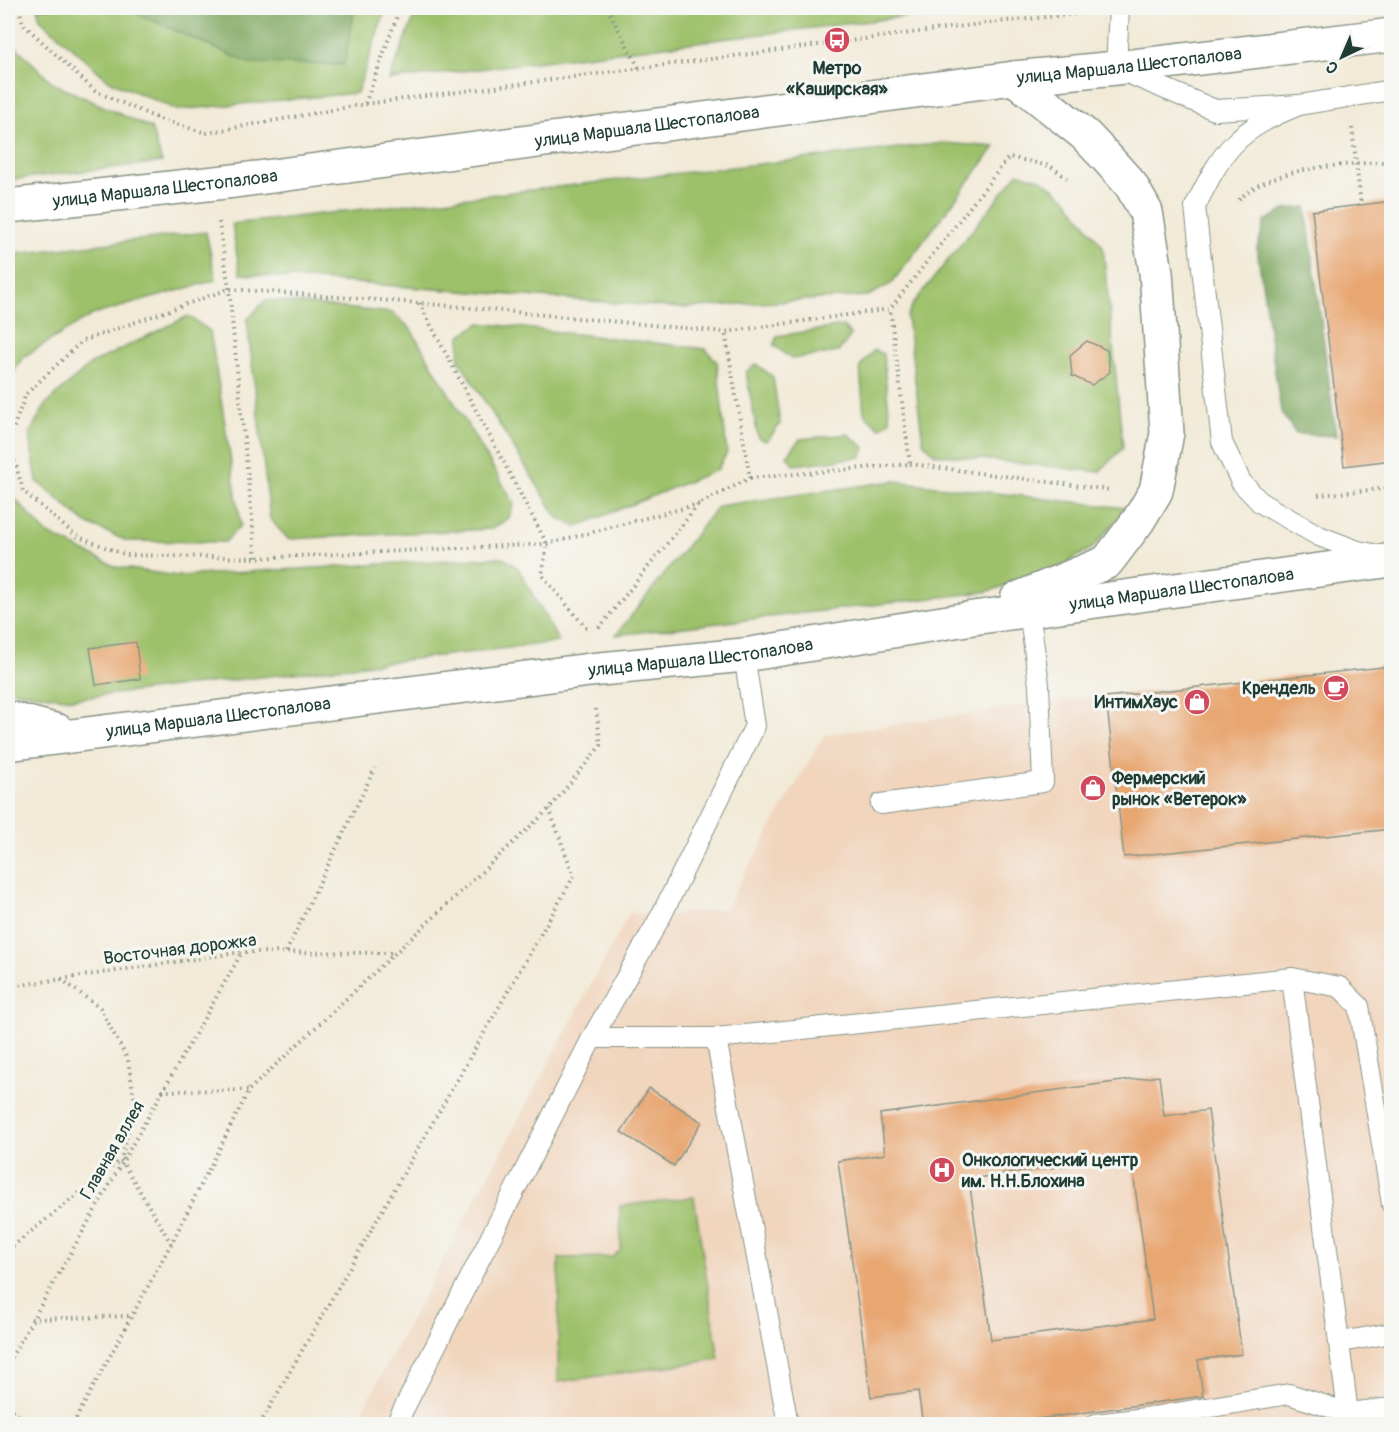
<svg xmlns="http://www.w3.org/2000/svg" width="1399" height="1432" font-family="Pangolin,sans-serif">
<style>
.built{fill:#f1d5bd}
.green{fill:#9dc16b;stroke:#5e7f50;stroke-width:1.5}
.forest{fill:#7ea75f;stroke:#4e724a;stroke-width:1.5}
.building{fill:#e8a671;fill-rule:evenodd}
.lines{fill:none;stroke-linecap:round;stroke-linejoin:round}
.lane-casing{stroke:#889486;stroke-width:22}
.secondary-casing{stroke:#889486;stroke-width:36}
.path{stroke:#889486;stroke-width:4;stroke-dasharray:1.5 4.5;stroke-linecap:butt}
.lane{stroke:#fff;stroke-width:20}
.secondary{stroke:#fff;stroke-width:33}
.labels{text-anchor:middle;stroke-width:6;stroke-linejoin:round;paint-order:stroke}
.street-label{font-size:18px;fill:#1f3d34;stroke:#f6f6f2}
.poi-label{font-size:18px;font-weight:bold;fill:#1f3d34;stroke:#f6f6f2;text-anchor:end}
</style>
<rect width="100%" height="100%" fill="#f6f6f2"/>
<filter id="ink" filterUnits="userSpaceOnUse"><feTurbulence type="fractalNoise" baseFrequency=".0167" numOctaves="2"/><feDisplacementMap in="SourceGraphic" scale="12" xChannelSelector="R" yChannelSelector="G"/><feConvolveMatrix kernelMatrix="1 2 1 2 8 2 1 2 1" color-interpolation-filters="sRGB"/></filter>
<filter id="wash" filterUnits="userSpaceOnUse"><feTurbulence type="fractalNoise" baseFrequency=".008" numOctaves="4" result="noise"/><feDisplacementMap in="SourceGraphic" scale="24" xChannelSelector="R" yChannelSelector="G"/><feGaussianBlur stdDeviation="1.35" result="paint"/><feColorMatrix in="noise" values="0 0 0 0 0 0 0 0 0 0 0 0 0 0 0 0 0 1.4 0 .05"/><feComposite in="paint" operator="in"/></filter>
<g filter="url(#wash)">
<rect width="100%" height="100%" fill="#f2ead7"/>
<polygon class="built" points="1391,664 1391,1424 355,1424 630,912 661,916 725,909 824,735 1041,703"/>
<g class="green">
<polygon points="37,8 386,8 357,93 177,110 108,80 40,19"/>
<polygon points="418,8 975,8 389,80"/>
<polygon points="8,39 54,84 151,128 162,162 8,180"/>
<polygon points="943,143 995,147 891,284 868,296 681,308 240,274 232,224"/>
<polygon points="1018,173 1043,180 1066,198 1103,247 1123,448 1099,472 935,454 923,442 907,317 913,304"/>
<polygon points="206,232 216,280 92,315 23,357 8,381 8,255"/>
<polygon points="266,300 393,313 410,328 514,503 509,518 491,529 288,539 270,519 247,320"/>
<polygon points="188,316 210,331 241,525 225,542 127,541 86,523 37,481 29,434 46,404 91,364"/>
<polygon points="480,323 706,349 717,362 727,453 717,470 576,527 557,517 459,360 460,336"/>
<polygon points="843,326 851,335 838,352 791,359 774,345 777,336"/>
<polygon points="874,350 883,354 890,421 880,428 864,414 860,367"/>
<polygon points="756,364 773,377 780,424 767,441 758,438 746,372"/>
<polygon points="848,434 865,448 861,457 794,465 787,456 800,439"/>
<polygon points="894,481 1126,508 1094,547 1045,575 985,592 616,635 718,506"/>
<polygon points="8,491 46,533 116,567 177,576 502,557 518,568 559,642 72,699 8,690"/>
<polygon points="694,1197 719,1359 558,1382 559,1258 612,1257 621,1250 620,1206"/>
</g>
<g class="forest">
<polygon points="124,8 355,8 344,65 249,63"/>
<polygon points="1306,207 1336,436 1296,434 1281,412 1257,248 1265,221 1287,209"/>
</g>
<g id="blocks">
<g class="building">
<polygon points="1392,201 1392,460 1344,466 1312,211"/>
<polygon points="1087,341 1107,350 1110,372 1092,385 1072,376 1070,355"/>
<polygon points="136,642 140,679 96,685 90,648"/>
<polygon points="1392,666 1392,829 1124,857 1106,697"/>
<path d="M1159,1076L1164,1116L1208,1110L1242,1354L1198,1360L1203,1396L994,1425H923L918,1391L871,1397L838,1161L885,1154L880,1114ZM1131,1157L1153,1319L991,1340L969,1179Z"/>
<polygon points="649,1088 702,1122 674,1166 621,1132"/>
</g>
</g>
</g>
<g filter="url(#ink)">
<use href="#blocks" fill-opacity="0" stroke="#889486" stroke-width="1.5"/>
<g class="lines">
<defs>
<g id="lane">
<polyline points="1119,8 1116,68 1215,110 1299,105 1392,90"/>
<path d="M1299,105C1237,130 1224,147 1195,207L1222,442L1241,482L1261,503L1319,536L1358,551L1379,555"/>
<polyline points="881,804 1043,782 1039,685 1029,610"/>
<polyline points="1292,978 1340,987 1359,1006 1392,1204"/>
<polyline points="592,1038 716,1038"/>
<polyline points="1341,1342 1392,1333"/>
<polyline points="396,1424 592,1038 661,916 755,726 744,655"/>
<polyline points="788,1424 716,1038 1292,978 1348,1413"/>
<polyline points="1096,1424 1153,1417"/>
<polyline points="1154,1424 1153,1417 1289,1394 1348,1413 1392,1408"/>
</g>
<g id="secondary">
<polyline points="1014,78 1085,135 1106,157 1131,185 1146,212 1156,272 1167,433 1156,491 1138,521 1107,562 1017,599"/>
<path id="s1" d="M8,206L234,181L1014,78L1116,68L1392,35"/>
<polyline points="8,718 58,731"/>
<path id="s2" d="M8,744L590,670L744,655L973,618L1392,560"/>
</g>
</defs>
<use href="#lane" class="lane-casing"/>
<use href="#secondary" class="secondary-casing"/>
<g class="path">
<polyline points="19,8 23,24 95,91 159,119 206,133 365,104 400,8"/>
<polyline points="607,8 640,70"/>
<polyline points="365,104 988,23 1086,13"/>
<polyline points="1352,128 1361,205"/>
<path d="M1239,200C1273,164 1344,166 1392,161"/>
<polyline points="219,222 229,289 256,558"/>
<polyline points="419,303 547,544 542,575 587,629"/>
<polyline points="910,464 1111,490"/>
<polyline points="750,478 910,464 890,309"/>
<polyline points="1318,495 1392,488"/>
<polyline points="699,504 547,544 256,558 126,555 76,536 23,491 9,440 26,394 82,341 229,289 419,303 725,332 890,309 1009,157 1050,166 1067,178"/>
<polyline points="599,628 699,504 750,478 725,332"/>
<polyline points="286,952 375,768"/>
<polyline points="61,979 100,1008 128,1060 135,1103 121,1160 171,1243"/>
<polyline points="8,987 242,952 393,953"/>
<polyline points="162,1091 249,1090"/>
<polyline points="8,1250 118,1162"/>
<polyline points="31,1319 131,1316"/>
<polyline points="8,1363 242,952"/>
<polyline points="8,1406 28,1424"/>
<polyline points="73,1424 171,1244 249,1090 549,809 601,745 596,709"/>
<polyline points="260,1424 574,876 549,809"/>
</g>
<use href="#lane" class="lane"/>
<use href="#secondary" class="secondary"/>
</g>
</g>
<defs>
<symbol id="bus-disc" viewBox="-11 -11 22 22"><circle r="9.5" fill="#d1495b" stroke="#f6f6f2"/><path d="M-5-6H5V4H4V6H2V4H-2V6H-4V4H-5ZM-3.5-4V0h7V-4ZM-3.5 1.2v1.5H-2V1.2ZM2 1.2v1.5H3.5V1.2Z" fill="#fff"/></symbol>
<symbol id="cafe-disc" viewBox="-11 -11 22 22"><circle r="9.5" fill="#d1495b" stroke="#f6f6f2"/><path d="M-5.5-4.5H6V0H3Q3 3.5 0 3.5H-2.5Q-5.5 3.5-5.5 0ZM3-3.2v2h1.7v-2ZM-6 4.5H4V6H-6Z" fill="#fff"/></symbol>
<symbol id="shop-disc" viewBox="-11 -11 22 22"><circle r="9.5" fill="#d1495b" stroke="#f6f6f2"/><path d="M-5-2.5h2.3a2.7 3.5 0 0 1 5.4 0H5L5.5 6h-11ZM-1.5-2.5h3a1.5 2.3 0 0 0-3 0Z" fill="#fff"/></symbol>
<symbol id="hospital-disc" viewBox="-11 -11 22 22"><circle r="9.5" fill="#d1495b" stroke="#f6f6f2"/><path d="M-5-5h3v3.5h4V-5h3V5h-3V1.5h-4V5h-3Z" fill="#fff"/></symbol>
</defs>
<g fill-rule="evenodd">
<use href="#bus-disc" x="822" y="25" width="30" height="30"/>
<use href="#cafe-disc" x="1321" y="673" width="30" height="30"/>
<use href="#shop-disc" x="1182" y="687" width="30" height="30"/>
<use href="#shop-disc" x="1078" y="773" width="30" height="30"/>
<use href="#hospital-disc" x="927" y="1155" width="30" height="30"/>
</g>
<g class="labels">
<g class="street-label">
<text dy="6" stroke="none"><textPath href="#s1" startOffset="1130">улица Маршала Шестопалова</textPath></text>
<text dy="6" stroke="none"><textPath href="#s1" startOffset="644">улица Маршала Шестопалова</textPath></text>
<text dy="6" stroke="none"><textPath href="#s1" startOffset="158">улица Маршала Шестопалова</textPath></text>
<text dy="6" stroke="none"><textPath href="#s2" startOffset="1184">улица Маршала Шестопалова</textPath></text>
<text dy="6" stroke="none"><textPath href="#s2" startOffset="698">улица Маршала Шестопалова</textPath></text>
<text dy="6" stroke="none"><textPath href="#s2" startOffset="212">улица Маршала Шестопалова</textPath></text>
<text transform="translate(180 949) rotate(-7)" y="6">Восточная дорожка</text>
<text transform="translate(112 1150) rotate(-60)" y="6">Главная аллея</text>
</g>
<g class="poi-label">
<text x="837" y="74" text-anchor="middle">Метро<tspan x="837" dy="21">«Каширская»</tspan></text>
<text x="1316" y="694">Крендель</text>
<text x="1178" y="708">ИнтимХаус</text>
<text x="1112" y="784" text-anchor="start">Фермерский<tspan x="1112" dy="21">рынок «Ветерок»</tspan></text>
<text x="962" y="1166" text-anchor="start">Онкологический центр<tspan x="962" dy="21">им. Н.Н.Блохина</tspan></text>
</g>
</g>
<rect width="1399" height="1432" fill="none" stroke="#f6f6f2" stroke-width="30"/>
<g transform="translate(1342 57) rotate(224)" stroke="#f6f6f2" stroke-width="4.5" paint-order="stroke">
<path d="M0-4.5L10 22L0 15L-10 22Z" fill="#1f3d34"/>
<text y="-9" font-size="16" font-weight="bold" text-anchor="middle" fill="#1f3d34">С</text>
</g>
</svg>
